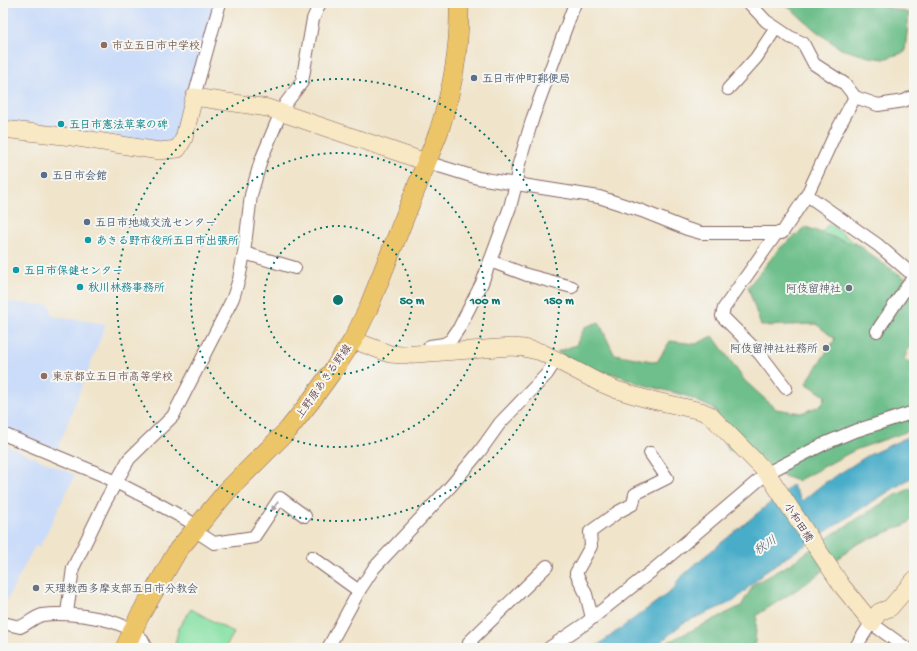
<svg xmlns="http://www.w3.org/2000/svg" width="917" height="651" font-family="'Gochi Hand','Klee One',sans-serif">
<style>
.built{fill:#cadcf9}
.green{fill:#89e1a6;stroke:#6a8068}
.forest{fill:#6ebf8b;stroke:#5c6f5b}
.water{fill:#4aadc9;stroke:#4a667a}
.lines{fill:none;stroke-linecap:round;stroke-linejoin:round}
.street-casing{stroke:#846463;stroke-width:14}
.secondary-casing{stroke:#846463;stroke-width:18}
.primary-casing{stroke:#846463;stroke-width:20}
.street{stroke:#fff;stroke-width:12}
.secondary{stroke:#f8e8c3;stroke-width:17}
.primary{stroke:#edc569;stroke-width:19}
.oneway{fill:#ae9aa0}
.ring{fill:none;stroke:#0f766e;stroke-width:2;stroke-dasharray:2 4}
.education-dot{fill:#8d6e63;stroke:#f6f6f2;stroke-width:1.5}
.service-dot{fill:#5c6f8a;stroke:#f6f6f2;stroke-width:1.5}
.culture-dot{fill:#0f9aa8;stroke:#f6f6f2;stroke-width:1.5}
.worship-dot{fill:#6b7280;stroke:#f6f6f2;stroke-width:1.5}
.labels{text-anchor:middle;stroke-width:4;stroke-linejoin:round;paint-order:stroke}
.education-label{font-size:11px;font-weight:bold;fill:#785e54;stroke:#f6f6f2;text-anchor:start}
.service-label{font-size:11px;font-weight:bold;fill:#4e5e75;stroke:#f6f6f2;text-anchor:start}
.culture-label{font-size:11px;font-weight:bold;fill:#0d838f;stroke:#f6f6f2;text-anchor:start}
.worship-label{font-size:11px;font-weight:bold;fill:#5b616d;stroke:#f6f6f2;text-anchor:end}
.street-label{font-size:11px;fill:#4a1f2b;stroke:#f6f6f2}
.water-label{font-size:12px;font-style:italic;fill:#4a586a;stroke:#f6f6f2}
.centre{fill:#0f766e;stroke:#f6f6f2;stroke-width:2}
.ring-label{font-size:12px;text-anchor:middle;font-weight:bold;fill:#0f766e;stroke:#f6f6f2;stroke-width:4;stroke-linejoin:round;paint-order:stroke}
</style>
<rect width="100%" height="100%" fill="#f6f6f2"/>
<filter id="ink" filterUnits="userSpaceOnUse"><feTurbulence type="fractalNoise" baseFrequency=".025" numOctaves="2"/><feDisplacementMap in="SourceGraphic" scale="8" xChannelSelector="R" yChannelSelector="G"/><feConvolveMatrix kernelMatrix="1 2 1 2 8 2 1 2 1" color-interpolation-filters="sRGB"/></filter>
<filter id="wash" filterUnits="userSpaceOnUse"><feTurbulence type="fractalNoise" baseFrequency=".012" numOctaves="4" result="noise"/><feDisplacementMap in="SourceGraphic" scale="16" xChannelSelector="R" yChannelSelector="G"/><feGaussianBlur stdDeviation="0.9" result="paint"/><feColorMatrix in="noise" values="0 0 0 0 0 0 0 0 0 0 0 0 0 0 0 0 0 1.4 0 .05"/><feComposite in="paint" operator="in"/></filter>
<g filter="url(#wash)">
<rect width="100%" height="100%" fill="#f0e4ca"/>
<g class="built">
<polygon points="3,3 215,3 179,137 168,146 3,124"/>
<polygon points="3,302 50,305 52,316 106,324 57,450 3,429"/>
<polygon points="3,444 75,475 40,546 35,546 3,607"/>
</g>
<g class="green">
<polygon points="829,223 870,255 813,245"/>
<polygon points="191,609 234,633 225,648 174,648 179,627"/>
</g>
<g class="forest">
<polygon points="763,3 872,3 909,13 905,52 884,59 869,57 841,49 815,30 789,7"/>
<polygon points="806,227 835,238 861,246 870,255 914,284 914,337 904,359 914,366 914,429 855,450 797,481 784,476 761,459 728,450 714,409 684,395 644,385 614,374 585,368 557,352 576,345 585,327 599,322 614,354 657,362 670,341 696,344 713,336 745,381 776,409 801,413 822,405 825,396 806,383 835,339 816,324 761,326 748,287 780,248"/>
<polygon points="914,487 914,518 905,525 857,544 804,585 757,615 755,642 753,648 661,648 668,642 741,606 754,584 790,564 833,534 894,496"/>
</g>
<polygon class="water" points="914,434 914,476 859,510 767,570 734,601 683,623 654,648 594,648 674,589 678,580 699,561 792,485 802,501 823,484 867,456"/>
</g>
<g filter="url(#ink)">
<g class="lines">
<defs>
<g id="street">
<polyline points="749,3 766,21 790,37 803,43 814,64 845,84 855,97 878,105 904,101 914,96"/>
<polyline points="728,89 756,58 776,28"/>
<polyline points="194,97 220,3"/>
<polyline points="855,97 836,132 807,195 878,245 914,276 877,331"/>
<polyline points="426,162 478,178 599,197 642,211 687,229 701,233 782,233 807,195"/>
<polyline points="776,234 724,308 722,316 760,354 786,388"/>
<polyline points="244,253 295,268"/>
<polyline points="490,261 527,275 572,287"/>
<polyline points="430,346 444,344 451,340 459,328 482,283 510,207 516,184 518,167 533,117 575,3"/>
<polyline points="3,434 102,475 151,500 189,521 194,530 214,543 254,537 280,498 305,516"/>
<polyline points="312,557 359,591"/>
<polyline points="67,613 73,568 105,502 129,459 173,416 233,298 239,279 244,253 251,195 261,160 281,112 286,103 302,82 313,19 320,3"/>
<polyline points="592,618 586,594 576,573 591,546 590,532 618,512 633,504 635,494 667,478 650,453"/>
<path d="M3,623L20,627C27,624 35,617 42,615C67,611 139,618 146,648"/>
<polyline points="328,648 359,591 374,568 450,487 480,451 500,423 547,374 556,360"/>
<polyline points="474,648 469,642 547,566"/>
<polyline points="549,648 586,623 653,570 767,473 826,443 852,432 914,412"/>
<polyline points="855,648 871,623 906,648"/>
</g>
<g id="secondary">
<polyline points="3,129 72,137 159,151 178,149 184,138 194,97 268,108 426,162"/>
<polyline points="353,340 390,354 402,355 512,347 524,348 541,352 600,383 617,390 643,398 701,411 710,415 767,473 842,586 872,623 879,612 890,608 914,580"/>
</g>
<path id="primary" d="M125,648L139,617L178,550L227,491L288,430L310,402L334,369L353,340L368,309L439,131C453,87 460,49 459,3"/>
</defs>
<use href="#street" class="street-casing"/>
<use href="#secondary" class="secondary-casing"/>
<use href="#primary" class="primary-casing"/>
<use href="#street" class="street"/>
<use href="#secondary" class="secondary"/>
<use href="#primary" class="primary"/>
</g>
<defs><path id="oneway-solid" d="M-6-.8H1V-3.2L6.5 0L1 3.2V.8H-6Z"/></defs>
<use class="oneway" href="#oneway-solid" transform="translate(275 506) rotate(125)"/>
</g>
<g class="ring">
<circle cx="338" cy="300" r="74"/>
<circle cx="338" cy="300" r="147"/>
<circle cx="338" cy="300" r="221"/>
</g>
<g class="education-dot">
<circle cx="104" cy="45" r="4"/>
<circle cx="44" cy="376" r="4"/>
</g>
<g class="service-dot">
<circle cx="474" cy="78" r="4"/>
<circle cx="44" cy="175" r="4"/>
<circle cx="87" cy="222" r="4"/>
</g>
<g class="culture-dot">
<circle cx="61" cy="124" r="4"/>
<circle cx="88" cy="240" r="4"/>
<circle cx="16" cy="270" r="4"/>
<circle cx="80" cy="287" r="4"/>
</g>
<g class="worship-dot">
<circle cx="849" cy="288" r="4"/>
<circle cx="826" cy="348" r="4"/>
<circle cx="36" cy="588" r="4"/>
</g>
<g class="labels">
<g class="education-label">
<text x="112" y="49">市立五日市中学校</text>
<text x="52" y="380">東京都立五日市高等学校</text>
</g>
<g class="service-label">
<text x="482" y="82">五日市仲町郵便局</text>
<text x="52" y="179">五日市会館</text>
<text x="95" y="226">五日市地域交流センター</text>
</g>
<g class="culture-label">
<text x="69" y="128">五日市憲法草案の碑</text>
<text x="96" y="244">あきる野市役所五日市出張所</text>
<text x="24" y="274">五日市保健センター</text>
<text x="88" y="291">秋川林務事務所</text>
</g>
<g class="worship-label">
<text x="841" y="292">阿伎留神社</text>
<text x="818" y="352">阿伎留神社社務所</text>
<text x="44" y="592" text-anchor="start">天理教西多摩支部五日市分教会</text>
</g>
<g class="street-label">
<text transform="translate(323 381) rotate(-55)" y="4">上野原あきる野線</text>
<text transform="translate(799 522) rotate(57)" y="4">小和田橋</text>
</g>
<g class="water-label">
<text transform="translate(765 545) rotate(-34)" y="4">秋川</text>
</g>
</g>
<circle cx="338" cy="300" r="6" class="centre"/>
<g class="ring-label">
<text x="412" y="304">50 m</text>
<text x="485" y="304">100 m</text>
<text x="559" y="304">150 m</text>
</g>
<rect width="917" height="651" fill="none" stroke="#f6f6f2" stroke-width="16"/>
</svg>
